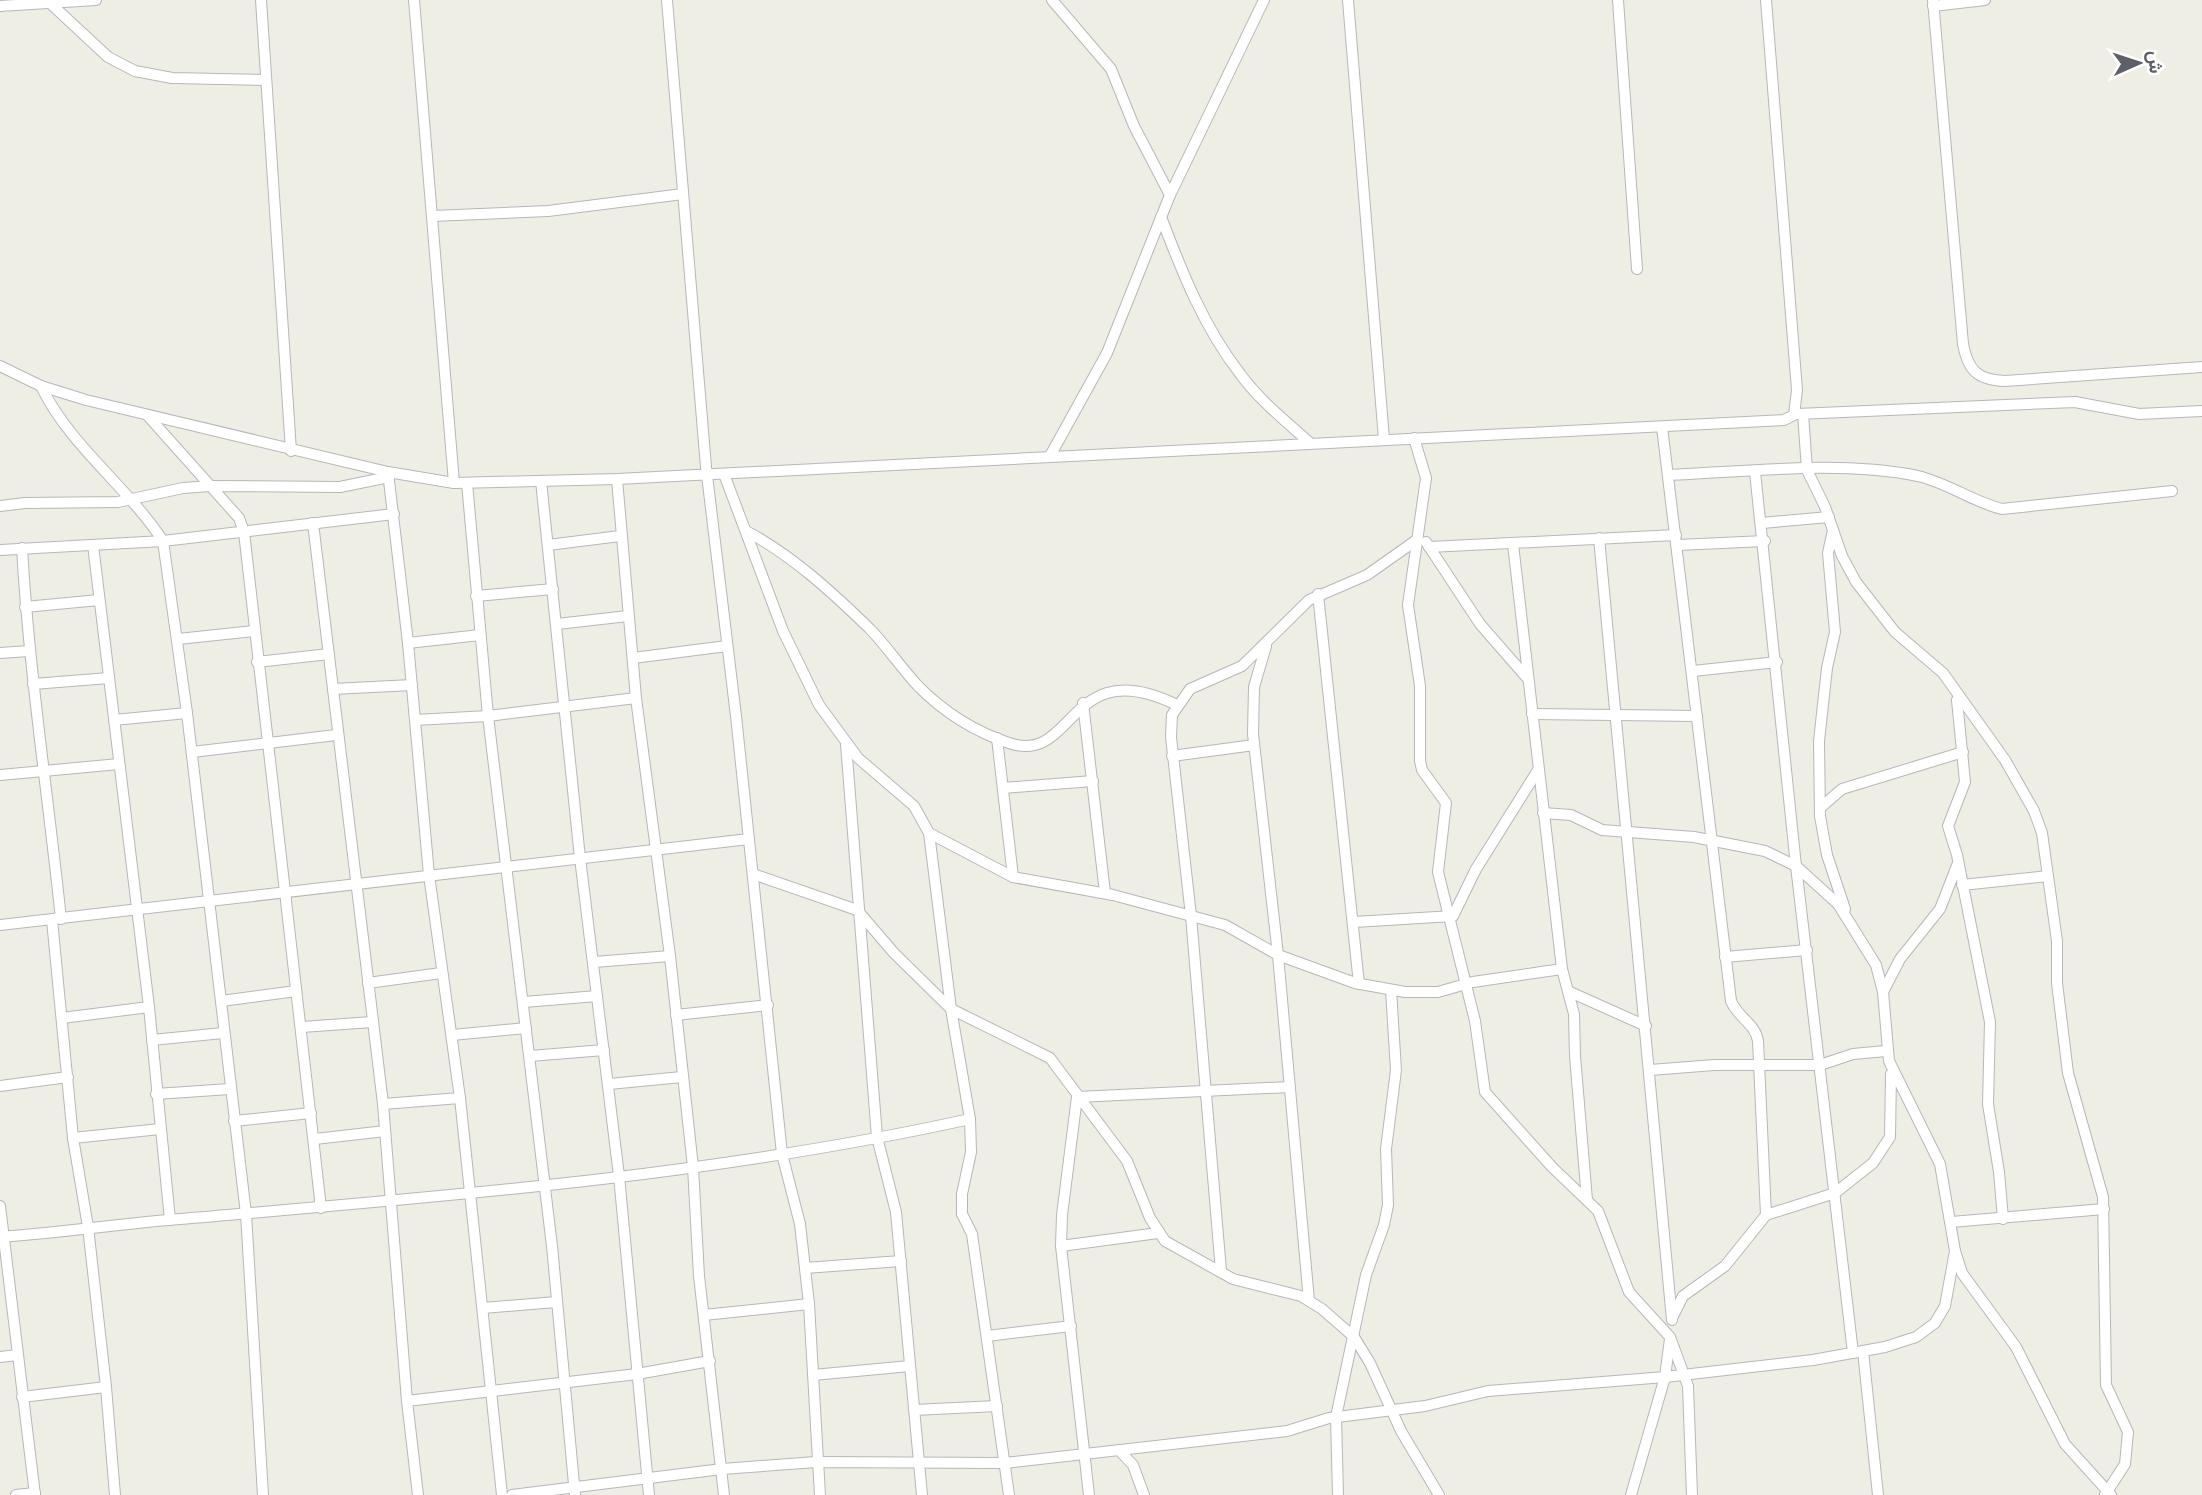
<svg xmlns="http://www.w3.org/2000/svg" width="2202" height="1495" font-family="'Exo 2',Vazirmatn,sans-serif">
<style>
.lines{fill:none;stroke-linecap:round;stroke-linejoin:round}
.minor-casing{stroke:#b5b7bc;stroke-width:12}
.minor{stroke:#fff;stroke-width:10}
</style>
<rect width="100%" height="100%" fill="#efeee5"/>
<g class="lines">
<defs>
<g id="minor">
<polyline points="261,0 291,451"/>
<polyline points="414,0 454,483"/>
<polyline points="667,0 706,467 736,716 782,1154 800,1224 809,1304 820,1495"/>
<polyline points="1052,0 1111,69 1134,126 1170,195"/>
<polyline points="1348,0 1384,439"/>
<polyline points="1618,0 1637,269"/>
<path d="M1933,0L1963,344C1968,371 1978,380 2005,381L2202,367"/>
<polyline points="50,3 108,57 135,71 172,78 266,80"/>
<polyline points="0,6 96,0"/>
<polyline points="1933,6 1985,0"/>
<polyline points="432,216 548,211 683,194"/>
<path d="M1161,217C1182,272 1204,328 1241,375C1260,401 1287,422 1310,443"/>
<polyline points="0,366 41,386 86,400 388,472 454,483 617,479 1784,420 1794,415 1797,390 1766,0"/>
<path d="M41,386C69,445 127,486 163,541L187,713L246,1214L263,1495"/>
<polyline points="1797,414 2075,402 2139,414 2202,411"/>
<polyline points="1803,414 1807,470 1825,507 1842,556 1856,582 1895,632 1943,673 2005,760 2034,811 2042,833 2057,941 2057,983 2068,1073 2103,1197 2106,1385 2128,1432 2125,1464 2105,1495"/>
<polyline points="148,416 239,518 244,532 321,1208"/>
<path d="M1662,427L1731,1001C1738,1018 1755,1023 1758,1041L1766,1215"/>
<polyline points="1414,438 1426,478 1408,605 1420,686 1420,761 1422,770 1446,803 1438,872 1475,1021 1485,1092 1552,1167 1598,1211 1629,1292 1670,1337 1688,1386 1692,1495"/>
<polyline points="1050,456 1107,353 1170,195 1264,0"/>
<polyline points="388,472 408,643 429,875 460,1098 502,1495"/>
<polyline points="1755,472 1796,866 1853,1353"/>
<polyline points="724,474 783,631 819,705 858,758 914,806 929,833 951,1009 970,1119 971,1152 962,1194 962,1214 972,1234 1009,1495"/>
<path d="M1668,475C1749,472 1838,460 1918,476C1948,483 1973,502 2002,509L2172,491"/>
<polyline points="617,479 636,698 670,956 693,1167 699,1276 724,1495"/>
<polyline points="541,481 580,858 619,1176 649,1495"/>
<polyline points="467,483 488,716 552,1246 575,1495"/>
<polyline points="0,506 25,503 118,502 183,488 210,486 340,487 389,477"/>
<polyline points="313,523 383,1104 407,1401 418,1495"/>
<polyline points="1762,523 1829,517"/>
<polyline points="1833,530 1828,553 1835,632 1827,668 1819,741 1820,816 1827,855 1845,909"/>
<path d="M746,531C792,555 834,594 871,630C888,648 902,669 919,687C944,712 976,732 1009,743C1076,766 1067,651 1177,705"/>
<polyline points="1599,538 1672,1320"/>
<polyline points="1426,542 1480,624 1528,679"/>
<polyline points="1513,544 1562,969 1574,1014 1575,1056 1587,1200"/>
<polyline points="93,545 149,1007 170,1220"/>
<polyline points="548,545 620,536"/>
<polyline points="1678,545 1765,541"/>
<polyline points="1429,547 1676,535"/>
<path d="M22,548C29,672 48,795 61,919"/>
<polyline points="0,550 163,541 394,514"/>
<polyline points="1318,594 1359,984"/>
<polyline points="476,596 553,589"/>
<polyline points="25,607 99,600"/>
<polyline points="557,624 628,616"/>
<polyline points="178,639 254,631"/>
<polyline points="408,643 480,635"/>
<polyline points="1266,646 1254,687 1253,734 1278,955 1309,1301"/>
<polyline points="0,653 29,651"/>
<polyline points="633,658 727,646"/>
<polyline points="257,662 329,654"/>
<polyline points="1693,671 1777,662"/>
<polyline points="33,684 109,678"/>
<polyline points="333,689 412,685"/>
<polyline points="1957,700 1965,782 1948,826 1957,855 1990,1022 1988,1104 1999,1172 2003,1219"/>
<polyline points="1083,703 1105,893"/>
<polyline points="1532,714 1697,716"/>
<polyline points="114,720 187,713"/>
<polyline points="415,720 488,716 636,698"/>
<polyline points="997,738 1013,877"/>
<polyline points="846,744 877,1137 896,1212 922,1495"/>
<polyline points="192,752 336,735"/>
<polyline points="1172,756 1254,745"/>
<polyline points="0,775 119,764"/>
<polyline points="1003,788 1093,781"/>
<polyline points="1820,808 1842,789 1963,752"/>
<polyline points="1543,813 1571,815 1602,830 1694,837 1765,851 1796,866 1838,904 1876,965 1883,992 1889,1061 1940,1164 1955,1251 1962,1273 2016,1347 2065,1444 2111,1495"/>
<polyline points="929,833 1013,877 1113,895 1225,925 1278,955 1355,983 1405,992 1438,992 1473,982 1562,969"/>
<polyline points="753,874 857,910 894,953 951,1009 1050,1058 1127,1161 1150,1218 1165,1241 1233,1279 1301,1296 1322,1309 1354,1337 1370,1363 1401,1431 1439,1495"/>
<polyline points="1962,885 2048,876"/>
<polyline points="52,920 73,1138 88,1227 106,1387 115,1495"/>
<polyline points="1354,922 1453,916 1476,869 1538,770"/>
<polyline points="0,925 749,839"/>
<polyline points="1725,957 1807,950"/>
<polyline points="594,962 670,956"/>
<polyline points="368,983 441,973"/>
<polyline points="1570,992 1646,1026"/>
<polyline points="1883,992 1900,959 1940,909 1958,863"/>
<polyline points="221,1001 296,991"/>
<polyline points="524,1002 597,996"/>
<polyline points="676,1015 768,1005"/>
<polyline points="62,1018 149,1007"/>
<polyline points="302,1027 372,1022"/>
<polyline points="452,1035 526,1028"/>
<polyline points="152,1040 223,1033"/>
<polyline points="530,1056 604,1050"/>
<polyline points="1650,1070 1714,1065 1820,1065 1853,1054 1886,1051"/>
<polyline points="609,1084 682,1077"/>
<polyline points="0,1086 68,1077"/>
<polyline points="156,1094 230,1089"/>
<polyline points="383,1104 460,1098"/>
<polyline points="234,1121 311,1113"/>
<polyline points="73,1138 160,1129"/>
<polyline points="315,1139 385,1131"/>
<polyline points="0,1206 35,1495"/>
<polyline points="1951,1222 2104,1209"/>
<path d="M0,1237C56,1233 112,1225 168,1220C436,1197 707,1177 970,1119"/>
<polyline points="1061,1246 1158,1233"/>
<polyline points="805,1268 901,1261"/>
<polyline points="1221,1271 1191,916 1171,737 1172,715 1190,689 1242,666 1309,600 1367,575 1418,539"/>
<polyline points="483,1308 556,1302"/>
<polyline points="704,1315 809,1304"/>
<polyline points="1673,1316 1683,1296 1725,1266 1766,1215 1835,1193 1873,1163 1890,1137 1891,1074"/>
<polyline points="987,1336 1071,1326"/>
<polyline points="1863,1351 1878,1495"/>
<polyline points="0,1357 17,1355"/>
<polyline points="813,1375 910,1366"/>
<polyline points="22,1397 106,1387"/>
<polyline points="407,1401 637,1374 710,1361"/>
<polyline points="914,1410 997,1406"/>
<polyline points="1119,1450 1133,1465 1144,1495"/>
<polyline points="16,1495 35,1493"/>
<polyline points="512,1495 722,1469 816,1462 1005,1463 1287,1431 1329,1418 1425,1406 1488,1391 1665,1377 1813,1360 1885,1347 1916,1337 1935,1323 1945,1306 1955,1251"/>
<polyline points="1089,1495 1061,1246 1062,1215 1077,1097 1290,1087"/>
<polyline points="1338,1495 1336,1417 1366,1275 1384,1225 1388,1205 1386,1149 1396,1070 1391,990"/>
<polyline points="1631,1495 1665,1377 1670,1339"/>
</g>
</defs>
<use href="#minor" class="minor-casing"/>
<use href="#minor" class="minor"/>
</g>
<g transform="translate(2139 63) rotate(87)" stroke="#ffffff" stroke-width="5" paint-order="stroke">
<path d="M0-5L12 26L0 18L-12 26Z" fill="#5d6066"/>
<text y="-10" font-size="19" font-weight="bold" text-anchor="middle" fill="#5d6066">ش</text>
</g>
</svg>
